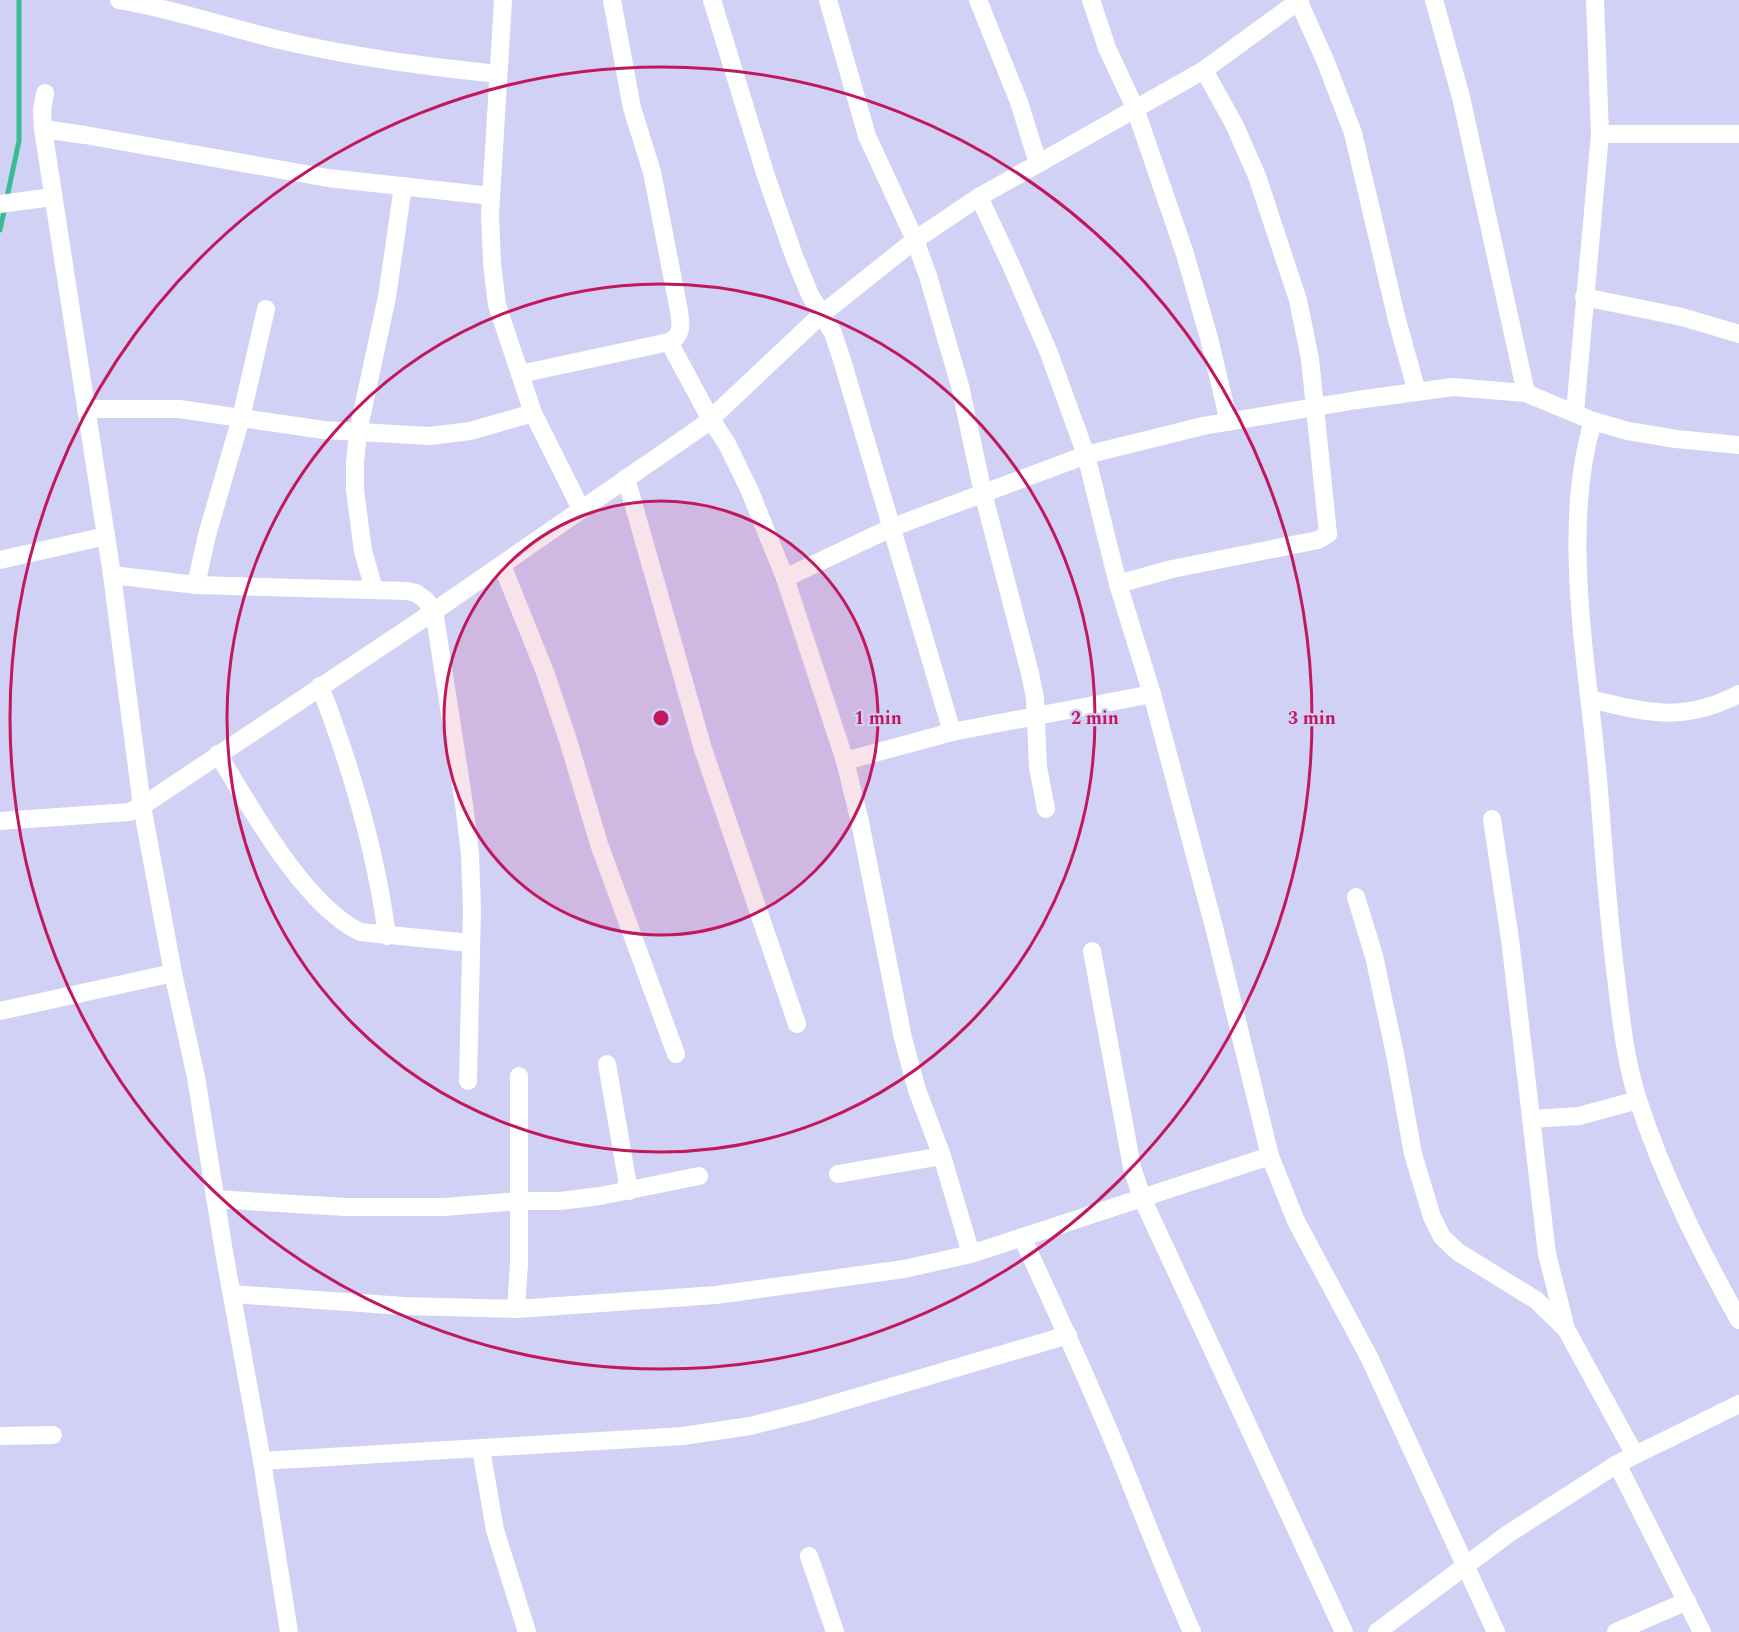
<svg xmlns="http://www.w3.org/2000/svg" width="1739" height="1632" font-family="Spectral,serif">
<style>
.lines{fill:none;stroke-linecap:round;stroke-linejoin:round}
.stream{stroke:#36bd92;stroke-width:5}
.minor{stroke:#fff;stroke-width:18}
.ring{fill:none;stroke:#c2185b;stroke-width:3}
.centre{fill:#c2185b;stroke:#d1d0f5;stroke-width:3}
.ring-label{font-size:18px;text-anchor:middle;font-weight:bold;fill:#c2185b;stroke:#d1d0f5;stroke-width:4.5;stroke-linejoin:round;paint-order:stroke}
</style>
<rect width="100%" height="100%" fill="#d1d0f5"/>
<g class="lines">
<polyline class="stream" points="0,230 19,141 19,0"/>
<g class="minor">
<path d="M119,0C174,9 226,27 280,40C352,57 424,66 498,74"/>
<polyline points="503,0 490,215 492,263 497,305 533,413 581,509"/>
<polyline points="712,0 766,176 794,256 810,295 833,333 842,360 952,732"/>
<polyline points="828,0 867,136 915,240 928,276 960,386 983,493 1030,673 1035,698 1038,767 1046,809"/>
<polyline points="978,0 1019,102 1038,163"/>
<polyline points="1091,0 1107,48 1135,108 1185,254 1209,338 1229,422"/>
<polyline points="1298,0 1325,60 1353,133 1397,320 1417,392"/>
<polyline points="1434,0 1461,97 1526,393"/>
<polyline points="45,93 42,110 43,129 112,575 142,806 173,973 196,1077 224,1252 262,1461 289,1632"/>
<polyline points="43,129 85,135 328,178 491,196"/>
<polyline points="1600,134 1739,134"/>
<polyline points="979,197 1011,265 1049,353 1086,455 1118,584 1152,694 1214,927 1270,1156 1296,1221 1369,1357 1496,1632"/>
<polyline points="0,204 52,197"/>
<polyline points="1584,297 1682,317 1739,334"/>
<polyline points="669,342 710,418 727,444 749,489 785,578 845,761 860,822 903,1038 917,1090 942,1156 971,1254"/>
<path d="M520,374L669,342C683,336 681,324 679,311L652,172L632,108L612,0"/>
<polyline points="86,409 179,409 324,430 430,436 470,431 533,413"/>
<polyline points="1575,412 1600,134 1595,0"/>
<path d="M1593,421C1559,533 1590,676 1599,791C1604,853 1608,915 1616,977C1621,1018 1625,1060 1638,1100C1663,1177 1700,1250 1739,1320"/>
<polyline points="626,478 703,749 797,1024"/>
<polyline points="0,560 106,536"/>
<polyline points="502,565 545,672 568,740 599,844 676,1054"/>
<polyline points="112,575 196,585 407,591 416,593 426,600 435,617 464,804 470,854 472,910 468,1081"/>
<polyline points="785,578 893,527 1086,455 1203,426 1357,400 1453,387 1526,393 1593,421 1628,431 1676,439 1739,445"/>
<polyline points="1118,584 1172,569 1318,540 1328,534 1310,359 1298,300 1257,176 1234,124 1204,70"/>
<polyline points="196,585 207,535 241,418 266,309"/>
<polyline points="374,589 363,551 355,490 355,463 358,432 387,297 403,186"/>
<path d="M320,686C351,767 376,850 387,936"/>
<path d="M1590,699C1648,713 1683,723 1739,694"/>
<path d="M218,754C250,807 304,905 360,932L470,943"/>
<polyline points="845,761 952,732 1152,694"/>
<polyline points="1492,819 1510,939 1547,1254 1566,1329 1635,1455"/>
<polyline points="0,821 129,812 142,806 433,612 704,425 822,314 915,240 979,197 1204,70 1300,0"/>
<polyline points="1356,897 1374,956 1395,1054 1413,1154 1432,1217 1442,1237 1458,1252 1536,1300 1565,1328"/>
<polyline points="1092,951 1132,1167 1142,1198 1344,1632"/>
<polyline points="0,1011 173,973"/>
<polyline points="607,1064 629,1191"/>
<polyline points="1532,1119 1579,1116 1638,1100"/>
<polyline points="838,1174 942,1156"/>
<polyline points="215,1199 345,1207 444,1207 520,1201 560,1201 600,1196 699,1176"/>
<path d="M1022,1237C1055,1308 1087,1378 1117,1450C1142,1511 1165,1572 1192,1632"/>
<polyline points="232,1294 404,1306 516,1309 716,1295 904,1269 971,1254 1270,1156"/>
<polyline points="516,1309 519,1264 519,1076"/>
<polyline points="0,1436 53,1435"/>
<polyline points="481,1449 495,1530 527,1632"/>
<polyline points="262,1461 683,1436 750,1426 810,1411 1068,1335"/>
<polyline points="1617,1464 1702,1632"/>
<polyline points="809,1556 835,1632"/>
<polyline points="1377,1632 1508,1534 1617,1464 1739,1404"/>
<polyline points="1616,1632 1687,1601"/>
</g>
</g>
<circle cx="661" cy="718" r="217" fill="#c2185b" fill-opacity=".12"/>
<g class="ring">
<circle cx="661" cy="718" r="217"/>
<circle cx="661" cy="718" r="434"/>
<circle cx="661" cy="718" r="651"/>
</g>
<circle cx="661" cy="718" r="9" class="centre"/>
<g class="ring-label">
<text x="878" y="724">1 min</text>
<text x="1095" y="724">2 min</text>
<text x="1312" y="724">3 min</text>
</g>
</svg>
